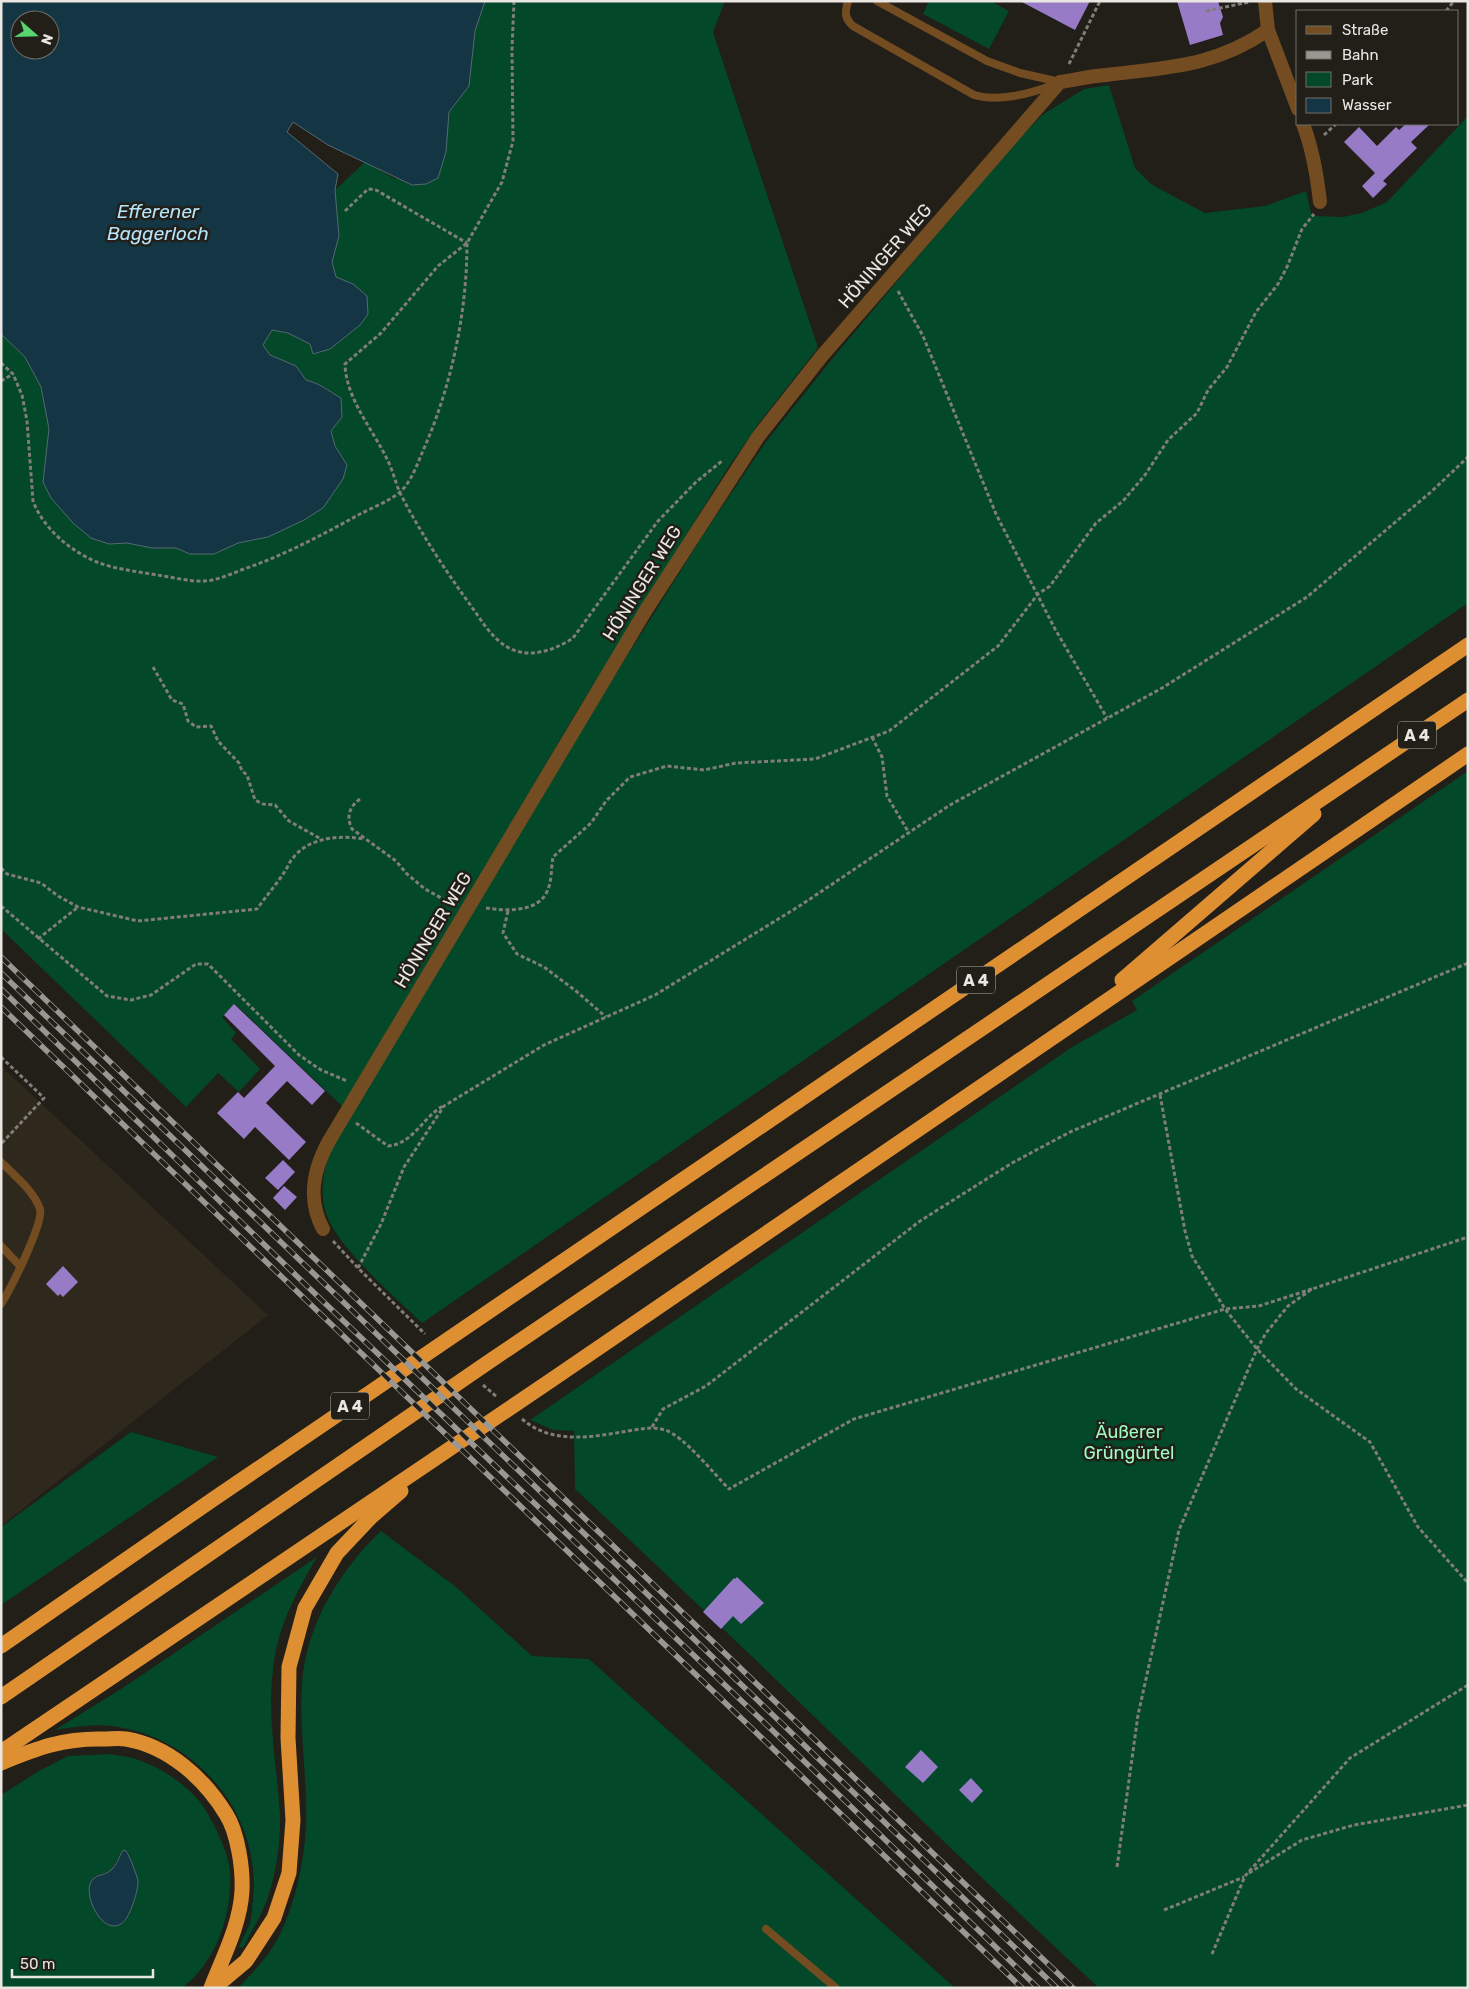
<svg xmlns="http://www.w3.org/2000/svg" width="1469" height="1989" font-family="Rubik,sans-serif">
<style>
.built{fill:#2f281d}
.green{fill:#034828;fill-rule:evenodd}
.water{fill:#143543;stroke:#546a73;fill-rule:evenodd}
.building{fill:#977bc7}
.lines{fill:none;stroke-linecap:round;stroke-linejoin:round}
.path{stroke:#817d78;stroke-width:3;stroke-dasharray:4 2.5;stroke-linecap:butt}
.service{stroke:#734c21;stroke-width:8}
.minor{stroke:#734c21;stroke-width:14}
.motorway{stroke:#dd8f32;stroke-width:15}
.rail-casing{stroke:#9a9792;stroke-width:5.5}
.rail{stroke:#221e18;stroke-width:4;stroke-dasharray:11;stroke-linecap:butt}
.labels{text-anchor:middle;stroke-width:5;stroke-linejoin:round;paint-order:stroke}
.shield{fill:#221e18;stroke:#aeaba6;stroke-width:1}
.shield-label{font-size:16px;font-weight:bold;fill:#eae7e3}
.street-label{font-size:18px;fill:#eae7e3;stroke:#221e18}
.park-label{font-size:18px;fill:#a1fac2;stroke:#221e18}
.water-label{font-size:19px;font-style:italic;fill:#b4e4fa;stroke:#221e18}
</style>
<rect width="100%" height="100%" fill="#221e18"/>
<polygon class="built" points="1,1066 268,1315 1,1526"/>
<g class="green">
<path d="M485,1H725L713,32L818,348L759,423L726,471L574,716L344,1108L235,1004L222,1017L236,1033L231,1039L260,1069L239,1092L218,1073L186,1107L1,929V334L25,357L41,387L49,429L43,482L109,544L127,543L152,548H176L190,554H214L238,543L268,537L347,465L335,446L331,431L342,417L341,398C327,390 321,384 306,380L296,366L270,355L263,345L272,330L288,333L310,344L313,354L330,349L341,339L353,284L336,277L332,262L339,236L335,190L365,162L395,179L446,152L449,112L469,86L475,31Z"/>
<polygon points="929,1 990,1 1009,11 989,49 923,14"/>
<path d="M1109,85L1135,168L1151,184L1171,195L1205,213L1265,206L1306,191L1311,213L1316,216L1343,217L1362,213L1387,202L1468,116V603L422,1323C397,1299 333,1244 325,1210C319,1190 325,1165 332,1146L587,720L703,535L765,443L832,359L904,273L1015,143L1042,115L1084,89Z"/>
<path d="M1468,771V1988H1099C922,1824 752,1653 575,1489L574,1431L553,1430L530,1420L1072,1047L1137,1010L1132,1001Z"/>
<polygon points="131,1432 218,1457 1,1605 1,1527"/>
<path d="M381,1531L456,1587L532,1656L589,1659L955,1988H238C254,1971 270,1955 280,1934C298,1897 307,1849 306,1808C306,1767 299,1725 302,1683C306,1625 340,1570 381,1531Z"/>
<path d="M317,1557C296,1593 277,1628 273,1670C267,1718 277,1766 280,1814C281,1841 276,1874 267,1900C261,1916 251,1932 243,1948L239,1947C242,1939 247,1931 250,1923C252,1916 252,1907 253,1900C262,1815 197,1737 112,1726C93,1724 74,1727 55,1730L121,1689Z"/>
<path d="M111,1754C121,1756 132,1757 141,1761C162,1768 186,1785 200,1802C211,1816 230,1855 230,1872C232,1915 217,1961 182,1988H1V1795L39,1771L68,1756ZM123,1850L129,1855L138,1882L89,1895L90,1884L94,1877L111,1871Z"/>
</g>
<g class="water">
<path d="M1,1H485L475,31L469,86L449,112L446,152L438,178L426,184L412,185L328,145L293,122L287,132L338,174L335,190L339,236L332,262L336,277L353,284L367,296L368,314L360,325L330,349L313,354L310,344L288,333L272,330L263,345L270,355L296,366L306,380C321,384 327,390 341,398L342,417L331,431L335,446L347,465L343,479L323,508L304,520L268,537L238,543L214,554H190L176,548H152L127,543L109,544L91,538L73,523L51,498L43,482L49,429L41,387L25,357L1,334ZM20,20H50V50H20Z"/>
<path d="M123,1850L126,1851C129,1855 138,1877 138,1882C138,1892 129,1920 121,1924C103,1935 85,1899 90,1884C94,1873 104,1877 111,1870C117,1865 119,1857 123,1850Z"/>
</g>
<g class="building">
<polygon points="1020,1 1090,1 1075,30"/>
<polygon points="1177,1 1218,1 1223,17 1220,23 1223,35 1190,45"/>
<polygon points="1406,124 1430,124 1411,142 1417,148 1383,181 1387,184 1373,198 1362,186 1375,173 1344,142 1359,127 1377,146 1396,127 1399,130"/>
<polygon points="234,1004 325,1091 312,1105 287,1081 266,1103 306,1142 289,1160 255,1127 244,1139 217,1113 238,1092 244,1098 275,1066 224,1015"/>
<polygon points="283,1160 295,1172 278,1190 265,1178"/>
<polygon points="284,1186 297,1197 285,1210 273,1198"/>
<polygon points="63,1266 78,1282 63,1297 60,1294 58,1296 46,1284"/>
<polygon points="737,1577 764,1603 741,1624 733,1616 721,1629 703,1612 734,1578 735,1579"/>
<polygon points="921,1750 938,1767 923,1783 905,1767"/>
<polygon points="971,1778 983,1791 972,1803 959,1790"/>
</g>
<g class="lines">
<g class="path">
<path d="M514,1L512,50L513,141L502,182L467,243L438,266L381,333L345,364C346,398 371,427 386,457C392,468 395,481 400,493C420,532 445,570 471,606C482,621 492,639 509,648C530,659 555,650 573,638L658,521L696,482L722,461"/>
<polyline points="1206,11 1249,2"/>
<polyline points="1446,11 1454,1"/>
<polyline points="1069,64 1100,1"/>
<polyline points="1324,135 1336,124"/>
<polyline points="345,211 368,189 376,190 467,243"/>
<polyline points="898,291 923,336 996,514 1055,629 1107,718"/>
<path d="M1,363L13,374L22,395L27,421L33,501C43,528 70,551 97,562C117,570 142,572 163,576C177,578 191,582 205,581C217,580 229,575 241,570C283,556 322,535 360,514C372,508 391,500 400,492C411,482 417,465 422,453C451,388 467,314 467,243"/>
<polyline points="1,381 13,374"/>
<polyline points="153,667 172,700 183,704 188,721 196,727 211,726 218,741 239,763 242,771 247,775 255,800 263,804 275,805 289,821 321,839"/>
<polyline points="872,737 882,757 887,796 909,833"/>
<path d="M360,799C349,807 346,817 352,829L396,861L407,874L425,889L452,904"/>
<path d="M1,868L7,874L41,883L58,896L78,907L138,921L257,909C266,896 277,884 285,871C288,867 289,862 293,858C309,837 340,835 364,839"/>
<polyline points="1,906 107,996 131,1000 151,995 196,964 208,964 299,1055 321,1070 347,1081"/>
<path d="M486,908C506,911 540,913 548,889C552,880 551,867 553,857L591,823L606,801L630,777L667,766L704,770L736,763L815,759L889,731L998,646L1038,594L1050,586L1096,523L1123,501L1145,475L1168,440L1197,413L1208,390L1227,367L1256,312L1278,284L1287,267L1302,229L1314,214"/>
<polyline points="508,911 503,933 517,954 544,967 576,991 606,1017"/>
<polyline points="38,939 78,907"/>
<polyline points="1,1057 44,1098 1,1144"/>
<polyline points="1160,1095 1185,1231 1192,1256 1225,1309 1257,1349 1296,1389 1370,1442 1418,1527 1468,1583"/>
<path d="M356,1123L388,1146C413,1144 423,1117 443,1106"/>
<polyline points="333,1241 358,1268 425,1334"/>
<polyline points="358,1268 381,1224 404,1167 444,1106 544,1045 655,995 801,905 950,805 1162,688 1307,597 1432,491 1468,457"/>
<polyline points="483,1385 497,1397"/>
<path d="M522,1419C552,1445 592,1437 628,1431C641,1429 652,1426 665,1430C684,1436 714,1474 729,1489L854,1419L1225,1309L1259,1306L1312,1289"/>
<polyline points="652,1427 663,1409 706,1386 920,1221 1012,1163 1070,1132 1468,963"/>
<polyline points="1117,1867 1138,1715 1179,1530 1257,1349 1266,1333 1288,1306 1312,1289 1468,1237"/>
<polyline points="1249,1873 1302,1840 1354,1825 1468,1805"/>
<polyline points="1164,1910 1244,1877"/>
<polyline points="1212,1954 1245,1876 1350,1758 1468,1685"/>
</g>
<g class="service">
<path d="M848,1C845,12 844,18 853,26L974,95C998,102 1030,94 1053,85"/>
<polyline points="877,1 987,61 1020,73 1060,82"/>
<path d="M1,1162C14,1175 34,1191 40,1209C44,1223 10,1290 1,1304"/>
<polyline points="1,1246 20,1266"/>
<polyline points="766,1929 836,1988"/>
</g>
<g class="minor">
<polyline points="1265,1 1268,30 1298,109"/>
<path d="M1303,124C1313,150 1317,175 1320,202"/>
<path d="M323,1229C307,1199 313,1170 329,1141L646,610L758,437L821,357L1060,82C1075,80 1090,76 1106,75C1168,67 1214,67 1268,30"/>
</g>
<g class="motorway">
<polyline points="1122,980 1314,814"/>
<polyline points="1,1646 215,1498 1468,645"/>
<polyline points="1,1697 490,1361 1468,700"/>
<polyline points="1,1752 550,1381 1468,754"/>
<path d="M1,1763C37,1748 64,1738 103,1739C111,1739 119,1738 126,1739C168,1746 204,1778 226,1814C238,1833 243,1869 242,1891C240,1925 223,1957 211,1988"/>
<polyline points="214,1988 246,1961 274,1918 289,1873 293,1820 288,1738 289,1667 305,1608 337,1553 371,1517 401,1491"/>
</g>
<defs>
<g id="rail">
<polyline points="1,957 1073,1988"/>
<polyline points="1,973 1057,1988"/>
<polyline points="1,989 308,1287 771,1729 1038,1988"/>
<polyline points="1,1007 1022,1988"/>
</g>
</defs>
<use href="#rail" class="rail-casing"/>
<use href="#rail" class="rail"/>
</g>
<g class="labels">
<g class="shield">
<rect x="1398" y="721.5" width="38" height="27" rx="4"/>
<rect x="957" y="966.5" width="38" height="27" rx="4"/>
<rect x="331" y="1392.5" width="38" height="27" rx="4"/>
</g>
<g class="shield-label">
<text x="1417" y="741">A 4</text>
<text x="976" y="986">A 4</text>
<text x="350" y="1412">A 4</text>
</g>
<g class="street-label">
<text transform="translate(885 256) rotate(-49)" y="6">HÖNINGER WEG</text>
<text transform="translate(642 583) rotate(-58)" y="6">HÖNINGER WEG</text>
<text transform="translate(433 930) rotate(-59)" y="6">HÖNINGER WEG</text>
</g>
<g class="park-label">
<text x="1129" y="1438">Äußerer<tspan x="1129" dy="21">Grüngürtel</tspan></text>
</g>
<g class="water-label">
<text x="158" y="218">Efferener<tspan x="158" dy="22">Baggerloch</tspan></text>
</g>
</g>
<rect width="1469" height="1989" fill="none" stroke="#eae7e3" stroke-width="5"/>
<rect x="1296" y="10" width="162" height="115" fill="#221e18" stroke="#726e69"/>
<rect x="1306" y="26" width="25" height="8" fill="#734c21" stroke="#726e69"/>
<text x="1342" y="35" font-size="15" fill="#eae7e3">Straße</text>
<rect x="1306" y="51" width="25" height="8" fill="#9a9792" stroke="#726e69"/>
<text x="1342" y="60" font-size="15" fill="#eae7e3">Bahn</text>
<rect x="1306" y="72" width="25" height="15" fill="#034828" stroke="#726e69"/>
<text x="1342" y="85" font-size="15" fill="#eae7e3">Park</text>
<rect x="1306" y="98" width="25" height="15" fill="#143543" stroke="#726e69"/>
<text x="1342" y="110" font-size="15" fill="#eae7e3">Wasser</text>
<g transform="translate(35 35) rotate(110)"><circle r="24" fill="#221e18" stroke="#726e69"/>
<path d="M0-4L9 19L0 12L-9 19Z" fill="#59d56f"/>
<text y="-8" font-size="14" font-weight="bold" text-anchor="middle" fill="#eae7e3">N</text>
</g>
<path d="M12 1969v8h141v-8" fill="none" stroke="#eae7e3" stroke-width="2.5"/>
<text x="20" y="1969" font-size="15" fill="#eae7e3" stroke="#221e18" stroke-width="4" paint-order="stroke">50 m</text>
</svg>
